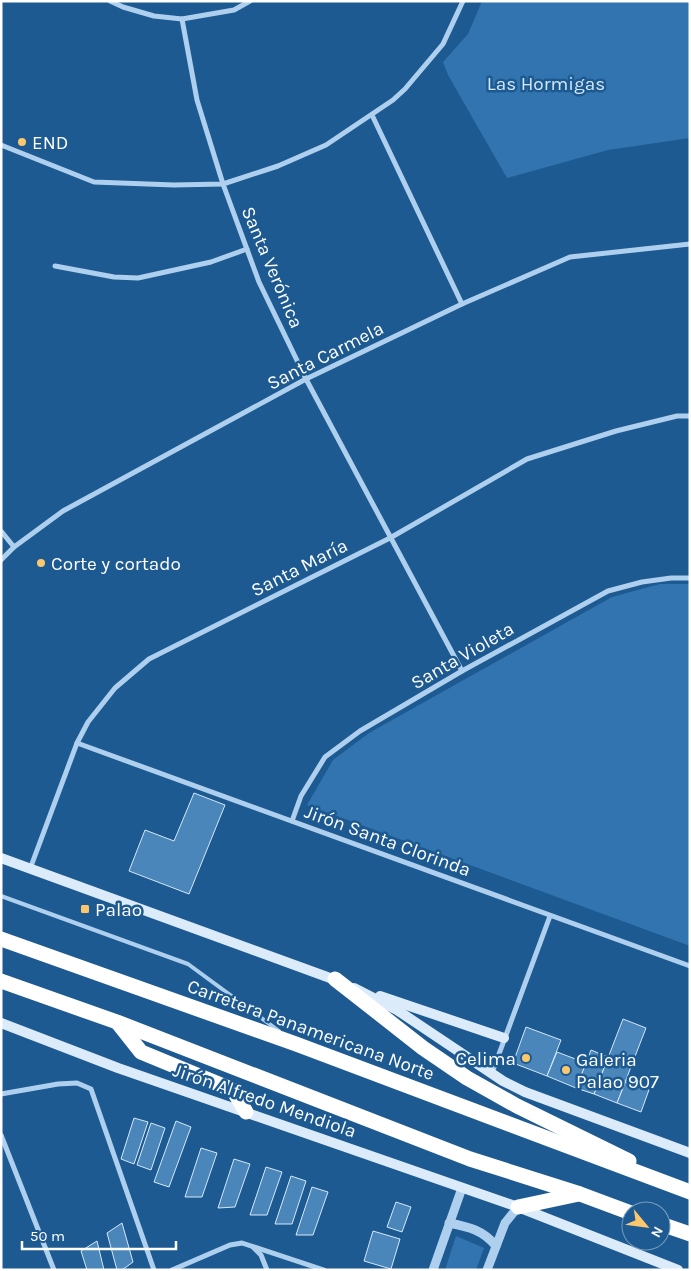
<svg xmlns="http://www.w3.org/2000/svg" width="691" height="1271" font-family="Karla,sans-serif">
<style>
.green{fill:#3174af}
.building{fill:#4a86ba;stroke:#d4e8fa}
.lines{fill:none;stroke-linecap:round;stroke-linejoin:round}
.service{stroke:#aed0ee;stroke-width:4}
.minor{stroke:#aed0ee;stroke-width:5}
.tertiary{stroke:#aed0ee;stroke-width:9}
.secondary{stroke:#dbebfa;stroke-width:10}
.motorway{stroke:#fff;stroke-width:15}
.poi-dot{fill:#fdc76d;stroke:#1d5a91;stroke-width:2}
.labels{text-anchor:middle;stroke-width:5;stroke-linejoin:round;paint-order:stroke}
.park-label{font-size:19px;fill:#d4e8fa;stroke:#1d5a91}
.poi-label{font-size:19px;fill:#fff;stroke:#1d5a91;text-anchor:start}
.street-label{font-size:19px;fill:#fff;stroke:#1d5a91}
</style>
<rect width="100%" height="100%" fill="#1d5a91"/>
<g class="green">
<polygon points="482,1 690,1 690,138 608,150 507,178 448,75 443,62 468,34"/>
<polygon points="660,584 690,584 690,946 307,805 333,760 369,733 612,597"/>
<polygon points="456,1236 484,1248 476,1270 445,1270"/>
</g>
<g class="building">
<polygon points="194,793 225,805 189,894 129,871 145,830 174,841"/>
<polygon points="623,1019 646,1028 617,1103 594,1094"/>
<polygon points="526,1027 561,1040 547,1076 513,1063"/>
<polygon points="591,1050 608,1057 594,1094 576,1088"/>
<polygon points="557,1052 586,1063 576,1088 547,1076"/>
<polygon points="627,1078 650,1087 641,1112 617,1103"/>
<polygon points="134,1118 148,1122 134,1164 121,1159"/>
<polygon points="176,1121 191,1127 169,1187 154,1182"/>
<polygon points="151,1123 165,1128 151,1170 137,1165"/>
<polygon points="201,1148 217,1153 202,1197 185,1197"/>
<polygon points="234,1159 250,1164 235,1207 218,1208"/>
<polygon points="266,1167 282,1172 267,1215 250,1215"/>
<polygon points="291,1176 306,1181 292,1224 275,1224"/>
<polygon points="312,1187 328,1192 313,1235 296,1235"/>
<polygon points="396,1202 411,1207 402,1232 387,1227"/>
<polygon points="122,1223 133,1262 122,1270 117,1270 107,1233"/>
<polygon points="373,1231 400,1239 391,1269 364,1261"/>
<polygon points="97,1241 104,1270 87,1270 81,1251"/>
</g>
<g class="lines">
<polyline class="service" points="1,896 188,964 279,1031"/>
<g class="minor">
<polyline points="110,1 123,7 154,16 182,19 234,10 250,1"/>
<polyline points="182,19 197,100 223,184 259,282 306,379 462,671"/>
<polyline points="372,115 462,304"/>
<polyline points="1,145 94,182 174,185 223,184 278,166 326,145 393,100 405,89 443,44 463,1"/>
<polyline points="55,266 114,277 138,278 211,262 247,249"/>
<polyline points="1,531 14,547"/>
<polyline points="1,560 14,547 63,511 306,379 462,304 570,257 690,244"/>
<polyline points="77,743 690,966"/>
<polyline points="292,821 301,796 325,757 360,731 462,671 608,591 642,582 671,578 690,578"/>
<polyline points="30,869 77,743 88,722 115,688 149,659 390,538 527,459 616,431 677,416 690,416"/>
<polyline points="492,1073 550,916"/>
<polyline points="1,1094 58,1084 77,1083 91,1089 154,1270"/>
<polyline points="1,1135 54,1270"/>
<polyline points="253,1247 261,1255 267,1270"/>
<polyline points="172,1270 230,1245 242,1243 324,1270"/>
</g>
<g class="tertiary">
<path d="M449,1223C469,1227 483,1230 496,1246"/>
<polyline points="433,1270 462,1188"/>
<polyline points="487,1270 505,1223 518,1207"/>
</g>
<g class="secondary">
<polyline points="1,858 341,982"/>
<polyline points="354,988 397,1010 503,1081 525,1092 690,1153"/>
<polyline points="380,996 504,1038"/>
<polyline points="1,1023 118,1068 518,1207 678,1270"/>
</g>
<g class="motorway">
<polyline points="1,939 296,1044 690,1192"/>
<polyline points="335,979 423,1048 467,1078 517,1106 629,1161"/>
<polyline points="1,981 117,1022 470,1159 580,1194 631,1213"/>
<polyline points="118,1023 141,1052 233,1090 246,1112"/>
<polyline points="518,1207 579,1194"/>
<polyline points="661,1224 690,1234"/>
</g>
</g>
<g class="poi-dot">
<circle cx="22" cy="142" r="5"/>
<circle cx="41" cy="563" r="5"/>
<rect x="80" y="904" width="10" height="10" rx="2.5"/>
<circle cx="526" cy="1058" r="5"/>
<circle cx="566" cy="1070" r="5"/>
</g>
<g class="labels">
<g class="park-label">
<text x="546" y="90">Las Hormigas</text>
</g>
<g class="poi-label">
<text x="32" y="149">END</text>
<text x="51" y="570">Corte y cortado</text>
<text x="95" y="916">Palao</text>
<text x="516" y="1065" text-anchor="end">Celima</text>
<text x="576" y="1066">Galeria<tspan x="576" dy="22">Palao 907</tspan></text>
</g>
<g class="street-label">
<text transform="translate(273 267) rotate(67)" y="7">Santa Verónica</text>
<text transform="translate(325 355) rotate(-27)" y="7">Santa Carmela</text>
<text transform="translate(299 567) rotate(-27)" y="7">Santa María</text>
<text transform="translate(462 655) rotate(-30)" y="7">Santa Violeta</text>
<text transform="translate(388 840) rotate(20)" y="7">Jirón Santa Clorinda</text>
<text transform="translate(311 1029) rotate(20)" y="7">Carretera Panamericana Norte</text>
<text transform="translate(265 1100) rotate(19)" y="7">Jirón Alfredo Mendiola</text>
</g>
</g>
<rect width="691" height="1271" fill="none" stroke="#ffffff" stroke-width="5"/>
<g transform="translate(646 1226) rotate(119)"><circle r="24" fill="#1d5a91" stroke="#779cbd"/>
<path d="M0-4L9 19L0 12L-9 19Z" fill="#fdc76d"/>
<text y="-8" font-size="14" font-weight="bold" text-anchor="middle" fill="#ffffff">N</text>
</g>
<path d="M22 1241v8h154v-8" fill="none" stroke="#ffffff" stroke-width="2.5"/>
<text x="30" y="1241" font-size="15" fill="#ffffff" stroke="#1d5a91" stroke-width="4" paint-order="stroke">50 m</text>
</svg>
